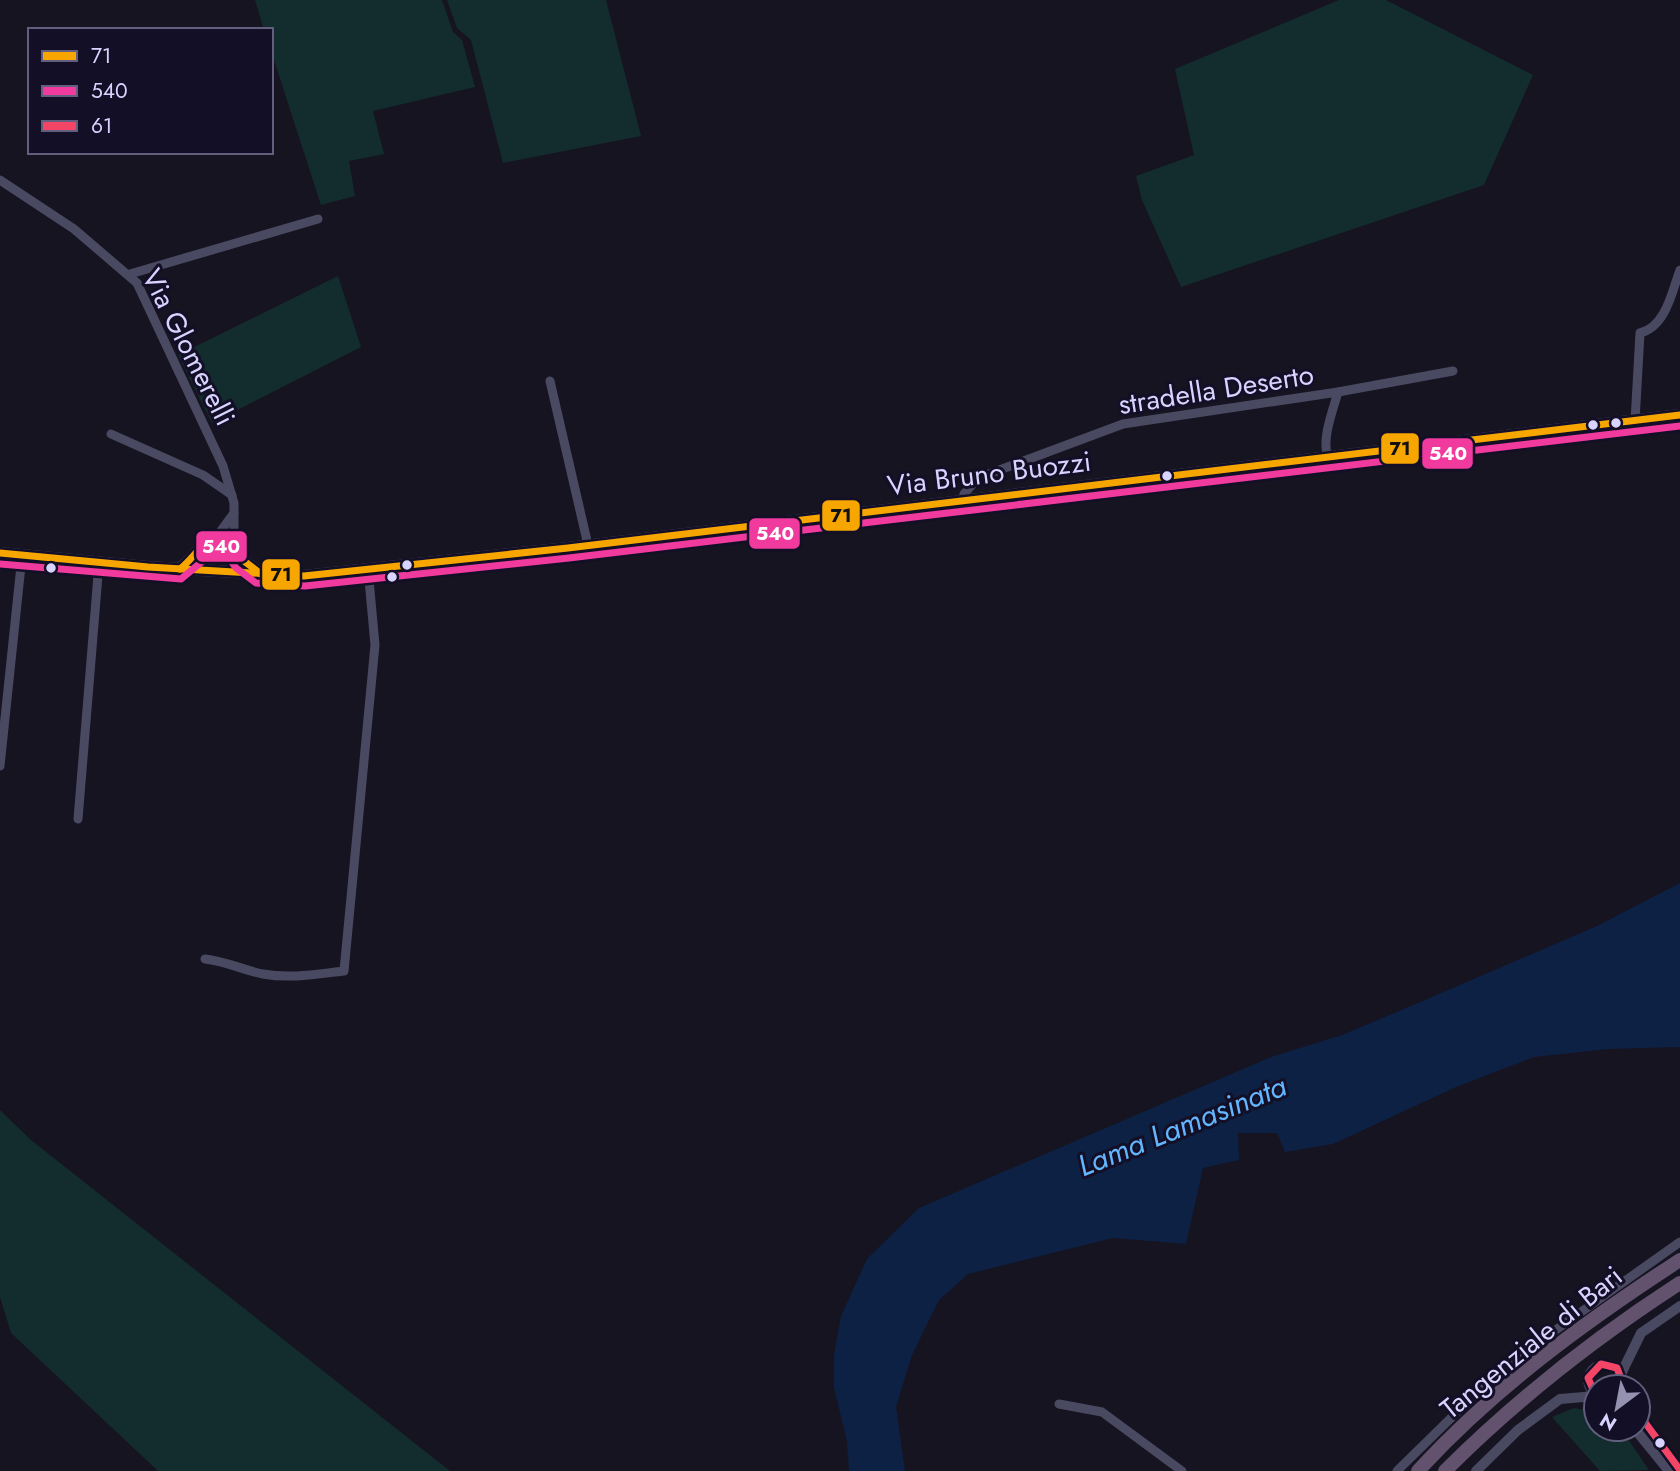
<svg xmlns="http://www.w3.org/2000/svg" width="1680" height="1471" font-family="Jost,sans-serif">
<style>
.green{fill:#132c2d}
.water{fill:#0d2144}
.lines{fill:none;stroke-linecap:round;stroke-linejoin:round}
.minor{stroke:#4a4962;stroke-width:9}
.tertiary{stroke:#4a4962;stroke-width:10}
.secondary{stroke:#575674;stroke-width:12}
.trunk{stroke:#62526e;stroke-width:14}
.bus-1-casing{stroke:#130f26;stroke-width:12}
.bus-2-casing{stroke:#130f26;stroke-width:12}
.bus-3-casing{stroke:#130f26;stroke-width:12}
.bus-1{stroke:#f7a600;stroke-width:7}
.bus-2{stroke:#f13a9d;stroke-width:7}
.bus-3{stroke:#f34667;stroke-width:7}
.bus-dot{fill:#d9d4ff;stroke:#130f26;stroke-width:2.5}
.labels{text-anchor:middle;stroke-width:6;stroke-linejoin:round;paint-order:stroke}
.street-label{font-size:28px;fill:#d9d4ff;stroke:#130f26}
.water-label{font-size:30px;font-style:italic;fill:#62b6ff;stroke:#130f26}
.line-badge{stroke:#130f26;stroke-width:2.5}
.badge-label{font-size:19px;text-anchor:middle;font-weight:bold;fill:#fff}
.pale-badge-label{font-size:19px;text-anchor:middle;font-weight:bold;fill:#111}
</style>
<rect width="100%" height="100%" fill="#161421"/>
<g class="green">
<polygon points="255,0 442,0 453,32 462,40 475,87 373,111 384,154 349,161 355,196 321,205 271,51 271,30 264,30"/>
<polygon points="447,0 606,0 641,136 503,163 471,40 457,28"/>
<polygon points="1339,0 1386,0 1533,75 1484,185 1181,287 1142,200 1136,176 1194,155 1175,69"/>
<polygon points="338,276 361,347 212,423 178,355"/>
<polygon points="0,1110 31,1140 450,1471 158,1471 11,1333 0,1297"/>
<polygon points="1574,1408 1596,1412 1596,1429 1621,1429 1649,1470 1600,1471 1552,1417"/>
</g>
<polygon class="water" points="1680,883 1680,1047 1608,1049 1534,1057 1456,1087 1333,1144 1285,1152 1277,1133 1238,1133 1239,1160 1203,1168 1186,1244 1113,1238 968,1274 939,1300 912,1355 896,1407 905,1471 849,1471 847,1441 834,1388 834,1354 841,1316 867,1259 919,1208 1271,1057 1342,1035 1418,1003 1597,926"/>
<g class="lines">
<g class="minor">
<polyline points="0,180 74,229 137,283 223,466 234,503 234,542"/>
<polyline points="130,274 318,219"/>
<polyline points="550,381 588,545"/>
<path d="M1635,421L1640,333C1666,327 1672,291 1680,270"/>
<polyline points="111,434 203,475 232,495"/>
<path d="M1328,457C1321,440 1333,410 1338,392"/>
<polyline points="963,501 964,494 978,478 1123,424 1338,392 1453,371"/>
<polyline points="218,535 234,513"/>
<polyline points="0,766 22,556"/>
<polyline points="78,819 99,563"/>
<path d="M205,959C225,961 243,970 263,974C290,979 317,974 344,971L375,645L368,569"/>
<polyline points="1059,1404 1102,1412 1182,1471"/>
<polyline points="1397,1471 1502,1368 1680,1242"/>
</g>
<g class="tertiary">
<polyline points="1621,1374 1641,1333 1680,1306"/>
<path d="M1596,1396C1584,1384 1586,1371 1601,1364L1617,1368L1624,1387"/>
<polyline points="1638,1413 1680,1470"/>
<polyline points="1635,1429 1669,1471"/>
<polyline points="1476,1471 1518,1430 1560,1399 1596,1396"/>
</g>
<g class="secondary">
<polyline points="0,553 148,567 304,576 568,548 1680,415"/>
<path d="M180,568C198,558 206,527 230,538L244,561L261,574"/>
</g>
<g class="trunk">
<path d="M1418,1471C1494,1388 1586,1321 1680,1260"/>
<path d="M1445,1471C1517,1399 1595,1338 1680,1283"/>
</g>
<defs>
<g id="bus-1">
<polyline points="0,553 148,567 304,576 568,548 1680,415"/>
<path d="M180,569C197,556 206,531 230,538L244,561L261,574"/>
</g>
<polyline id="bus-2" points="0,564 181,579 221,546 236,568 256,583 305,586 569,558 1680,426"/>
<g id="bus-3">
<polyline points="1596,1396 1588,1378 1601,1364 1617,1368 1624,1387"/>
<polyline points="1638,1413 1680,1470"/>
</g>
</defs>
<use href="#bus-1" class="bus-1-casing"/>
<use href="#bus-2" class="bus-2-casing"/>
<use href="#bus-3" class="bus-3-casing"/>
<use href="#bus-1" class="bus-1"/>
<use href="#bus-2" class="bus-2"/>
<use href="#bus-3" class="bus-3"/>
</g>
<g class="bus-dot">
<circle cx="1616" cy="423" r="6"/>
<circle cx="1593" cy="425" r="6"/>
<circle cx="1167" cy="476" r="6"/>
<circle cx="407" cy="565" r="6"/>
<circle cx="51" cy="568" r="6"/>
<circle cx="392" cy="577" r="6"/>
<circle cx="1660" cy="1443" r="6"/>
</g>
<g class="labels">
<g class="street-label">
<text transform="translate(189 347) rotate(63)" y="10">Via Glomerelli</text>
<text transform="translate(1216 389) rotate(-9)" y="10">stradella Deserto</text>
<text transform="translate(989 473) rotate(-7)" y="10">Via Bruno Buozzi</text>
<text transform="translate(1531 1342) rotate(-39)" y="10">Tangenziale di Bari</text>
</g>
<g class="water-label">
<text transform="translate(1182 1126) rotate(-22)" y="10">Lama Lamasinata</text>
</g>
</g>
<g class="line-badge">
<rect x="1380" y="432" width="40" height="33" rx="7" fill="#f7a600"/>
<rect x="1421" y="437" width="53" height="33" rx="7" fill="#f13a9d"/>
<rect x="821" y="499" width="40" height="33" rx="7" fill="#f7a600"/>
<rect x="748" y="517" width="53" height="33" rx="7" fill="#f13a9d"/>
<rect x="195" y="530" width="53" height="33" rx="7" fill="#f13a9d"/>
<rect x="261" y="558" width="40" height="33" rx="7" fill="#f7a600"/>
</g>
<g class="badge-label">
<text x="1448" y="460">540</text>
<text x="775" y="540">540</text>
<text x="221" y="553">540</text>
</g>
<g class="pale-badge-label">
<text x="1400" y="455">71</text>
<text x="841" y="522">71</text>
<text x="281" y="581">71</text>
</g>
<rect x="28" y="28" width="245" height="126" fill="#130f26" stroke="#625e7d" stroke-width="2"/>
<rect x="42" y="51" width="35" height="10" fill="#f7a600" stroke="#625e7d" stroke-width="2"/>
<text x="91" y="63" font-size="21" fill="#d9d4ff">71</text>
<rect x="42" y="86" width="35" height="10" fill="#f13a9d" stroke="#625e7d" stroke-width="2"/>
<text x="91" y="98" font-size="21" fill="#d9d4ff">540</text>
<rect x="42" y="121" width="35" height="10" fill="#f34667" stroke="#625e7d" stroke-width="2"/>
<text x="91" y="133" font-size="21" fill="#d9d4ff">61</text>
<g transform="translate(1617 1408) rotate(212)"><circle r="33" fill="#130f26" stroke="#625e7d" stroke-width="2"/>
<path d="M0-5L12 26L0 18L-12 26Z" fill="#9591b1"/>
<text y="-10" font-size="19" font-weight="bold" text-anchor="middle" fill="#d9d4ff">N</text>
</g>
</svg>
